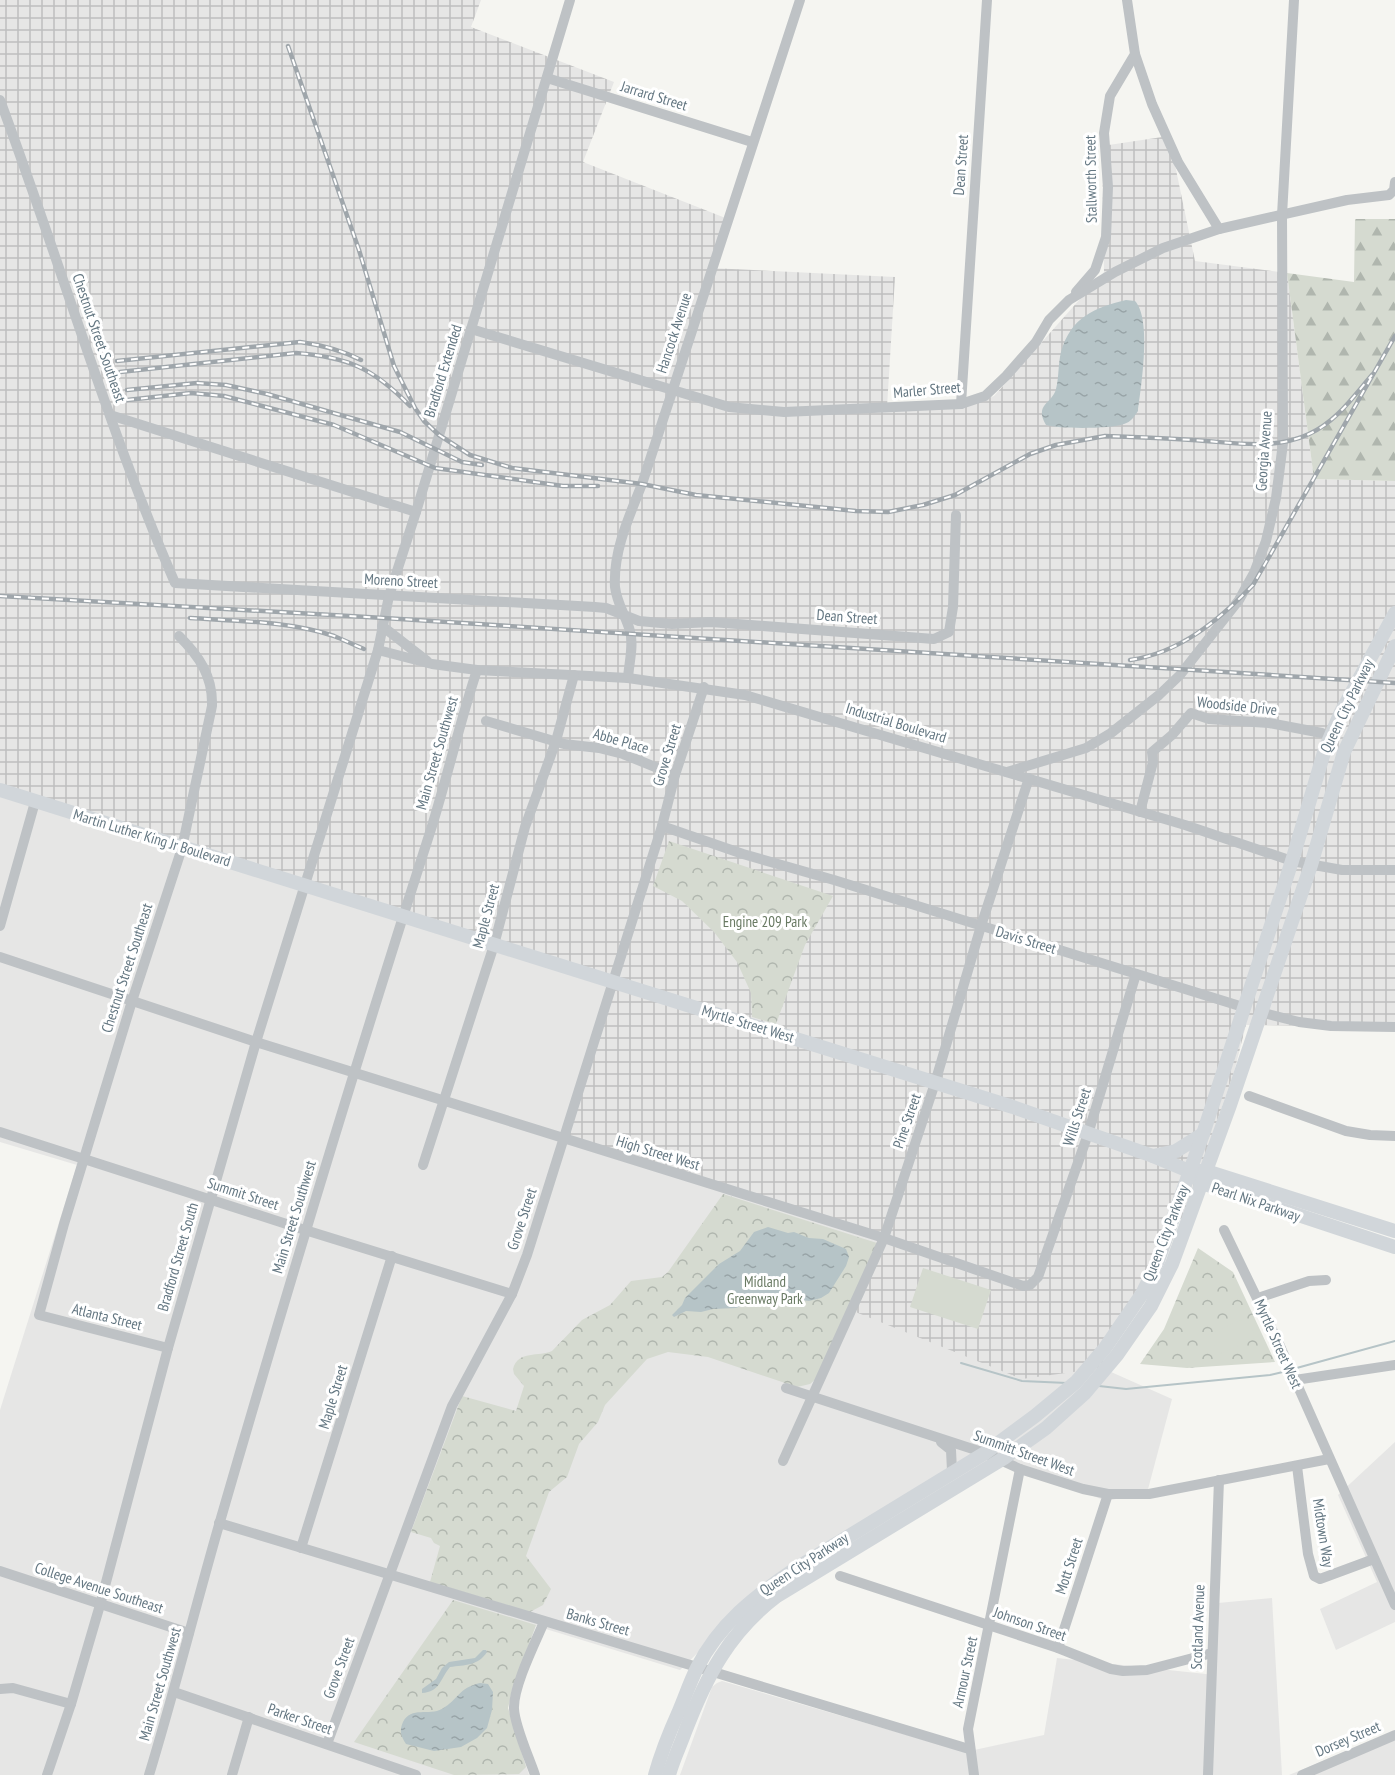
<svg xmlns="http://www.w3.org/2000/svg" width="1395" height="1775" font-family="'PT Sans Narrow',sans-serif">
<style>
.built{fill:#e6e6e5}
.industrial{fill:url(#industrial-grid)}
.forest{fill:url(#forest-firs)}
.park{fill:url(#park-crowns)}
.pitch{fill:#d5dad0}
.water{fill:url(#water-ripples)}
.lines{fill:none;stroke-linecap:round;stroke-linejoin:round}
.stream{stroke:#b6c4c7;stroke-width:2}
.minor{stroke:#bec2c5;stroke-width:10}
.major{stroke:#d1d6da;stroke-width:14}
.rail-casing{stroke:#9fa6ab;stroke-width:4.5}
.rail{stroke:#fff;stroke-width:2;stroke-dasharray:7;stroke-linecap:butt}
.labels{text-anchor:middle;stroke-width:6;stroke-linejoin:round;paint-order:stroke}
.street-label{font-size:15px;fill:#647782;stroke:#fff}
.park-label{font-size:15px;fill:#697a63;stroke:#fff}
</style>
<defs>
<pattern id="industrial-grid" width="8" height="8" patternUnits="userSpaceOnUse" patternTransform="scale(1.5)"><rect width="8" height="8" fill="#e6e6e5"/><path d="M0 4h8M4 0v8" fill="none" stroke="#bebfbf"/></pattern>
<pattern id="forest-firs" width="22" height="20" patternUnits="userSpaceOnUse" patternTransform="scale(1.5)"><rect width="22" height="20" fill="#d5dad0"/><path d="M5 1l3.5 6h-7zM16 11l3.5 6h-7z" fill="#b0b6ae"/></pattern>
<pattern id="park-crowns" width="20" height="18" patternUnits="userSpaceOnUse" patternTransform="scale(1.5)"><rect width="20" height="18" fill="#d5dad0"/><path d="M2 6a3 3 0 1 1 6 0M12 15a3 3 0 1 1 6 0" fill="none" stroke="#b0b6ae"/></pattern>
<pattern id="water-ripples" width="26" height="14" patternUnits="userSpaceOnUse" patternTransform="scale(1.5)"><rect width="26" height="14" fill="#b6c4c7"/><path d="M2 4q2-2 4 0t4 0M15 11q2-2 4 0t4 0" fill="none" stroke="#98a4a7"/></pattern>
</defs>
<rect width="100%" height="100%" fill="#f5f5f1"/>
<g class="built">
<polygon points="0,791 616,987 884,1238 1102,1368 1172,1399 1147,1493 1106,1501 1001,1460 875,1532 758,1594 680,1670 536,1626 512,1690 508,1708 529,1775 0,1775 0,1410 77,1165 0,1142"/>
<polygon points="1395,1442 1395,1622 1336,1650 1320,1609 1377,1582 1338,1495"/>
<polygon points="1272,1598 1282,1775 680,1775 712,1687 717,1683 722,1681 965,1752 1044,1735 1057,1658 1215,1675 1218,1603"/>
<polygon points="1395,1731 1395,1775 1289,1775"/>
</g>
<polygon class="industrial" points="0,0 481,0 471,27 614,82 583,162 728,219 711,268 895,277 887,407 958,409 994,396 1104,272 1102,146 1169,136 1195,261 1287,273 1314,479 1395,481 1395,1027 1246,1025 1234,1072 1184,1217 1172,1224 1102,1368 1022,1379 853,1311 883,1238 564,1139 616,987 0,791"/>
<polygon class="forest" points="1355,219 1395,219 1395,481 1314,479 1287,273 1354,282"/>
<g class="park">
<polygon points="669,841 833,896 805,945 776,1024 752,1017 751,993 737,962 714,932 682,901 653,886"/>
<path d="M723,1194L877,1243L816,1379L810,1384L797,1387L708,1357L668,1352L647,1359L605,1405L598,1422L579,1444L567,1477L549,1492L526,1556L551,1589L543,1605L530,1612L430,1582L440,1546L434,1543L431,1538L411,1532L462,1396L516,1411L524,1386L514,1374L513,1369C518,1350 539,1357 552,1351L582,1320L610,1305L631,1281L662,1277L668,1272Z"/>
<polygon points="1198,1248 1233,1272 1275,1362 1187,1368 1140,1364 1164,1329"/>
<polygon points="453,1600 536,1625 512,1690 508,1708 526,1767 519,1774 454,1775 354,1742"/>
</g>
<g class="pitch">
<polygon points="923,1268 991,1290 978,1329 910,1307"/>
<polygon points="1247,1318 1256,1338 1219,1354 1208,1334"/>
</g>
<g class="water">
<path d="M1126,300L1135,301C1152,319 1141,387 1138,411C1134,417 1131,422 1124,424C1110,429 1060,429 1046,425C1034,404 1052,404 1056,389C1059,377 1058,364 1061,352C1071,317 1094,308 1126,300Z"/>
<polygon points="768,1227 788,1233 794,1232 809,1238 823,1239 846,1249 849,1257 846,1266 829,1293 821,1298 809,1301 801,1300 786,1294 776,1294 761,1297 736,1308 713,1309 701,1312 686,1311 674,1317 672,1315 682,1305 685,1298 719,1264 740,1251 754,1232"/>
<path d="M483,1650H486L487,1652C478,1666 465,1665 450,1667C440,1679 440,1692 422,1693V1689L436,1679L442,1668L449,1662L475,1658Z"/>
<path d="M480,1683L488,1684L493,1692L492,1710L487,1728L477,1738L461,1747L434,1751L406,1744C401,1736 399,1731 403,1722C411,1706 429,1716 442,1709C459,1699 458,1688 480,1683Z"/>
</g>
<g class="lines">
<g class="stream">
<polyline points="961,1363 1022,1381 1067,1383"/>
<polyline points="1293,1369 1395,1341"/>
<polyline points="1099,1386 1126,1389 1270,1375 1287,1371"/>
</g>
<g class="minor">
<polyline points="1135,54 1152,104 1178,162 1219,229"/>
<polyline points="547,78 752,142"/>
<path d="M0,100C60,261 107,426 175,583L595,607L606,608L639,621L672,624L711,622L934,639L949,632L953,607L956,515"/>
<polyline points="1076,292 1095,270 1106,237 1108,187 1104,133 1110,96 1135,54 1127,0"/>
<polyline points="471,329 729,407 784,412 961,404 985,396 1006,376 1036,342 1049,320 1069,300 1115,272 1163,248 1219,229 1347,200 1389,195 1394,190 1395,182"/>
<polyline points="961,404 987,0"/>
<polyline points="110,415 416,512"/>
<polyline points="382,626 427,661"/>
<polyline points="378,650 432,664 477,670 628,678 745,695 1185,825 1292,861 1342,870 1395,870"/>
<path d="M628,678C629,663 634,645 630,631C626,616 617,604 615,587C613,551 629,517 642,484L800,0"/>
<polyline points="486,721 564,744 599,748 623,754 675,775"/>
<polyline points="1007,772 1086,748 1111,733 1159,695 1180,675 1239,600 1254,573 1266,541 1276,498 1283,443 1282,215 1294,0"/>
<polyline points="1140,812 1153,762 1152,752 1172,735 1191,713 1209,719 1269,723 1322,733"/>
<polyline points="662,826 743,854 834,880 1243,1007"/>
<polyline points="0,926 35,802"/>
<polyline points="0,957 256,1042 884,1238 1023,1286 1030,1285 1038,1277 1088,1134 1136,974"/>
<polyline points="1260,1012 1299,1022 1331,1026 1395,1027"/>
<polyline points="1249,1096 1346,1131 1370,1135 1395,1136"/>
<polyline points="0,1132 305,1230 512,1294"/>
<polyline points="423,1165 494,945 525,827 556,741 574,675"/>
<polyline points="1224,1230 1280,1346 1395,1605"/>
<polyline points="1258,1298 1309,1281 1326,1280"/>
<path d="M168,1348L39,1315L64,1224L132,1001L182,848L212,706C213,676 199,656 179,636"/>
<polyline points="1295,1380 1395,1365"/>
<polyline points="786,1388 985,1453 1020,1469 1083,1489 1108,1494 1149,1494 1329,1459"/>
<polyline points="941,1442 951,1450 952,1471"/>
<polyline points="783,1461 884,1238 935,1083 981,926 1029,778"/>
<polyline points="1297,1466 1308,1554 1314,1576 1320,1579 1374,1559"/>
<polyline points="219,1523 969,1749"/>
<polyline points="301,1548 392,1256"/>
<polyline points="0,1571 189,1633"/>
<polyline points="840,1576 1058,1648 1111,1669 1123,1671 1147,1670 1212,1653"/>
<polyline points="1058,1648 1108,1494"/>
<polyline points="0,1689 13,1688 71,1704"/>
<polyline points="174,1692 416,1775"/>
<polyline points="327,1744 452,1406 512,1294 527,1255 662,826 675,775 704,687"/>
<polyline points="47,1775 71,1704 100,1605 168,1348 256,1042 378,650 389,596 416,512 570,0"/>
<path d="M149,1775C175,1690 196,1604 221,1518C288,1287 358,1056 432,826C448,774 460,722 477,670"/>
<polyline points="232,1775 249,1717"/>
<path d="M535,1775C529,1757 515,1727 514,1709C513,1687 535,1643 544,1622"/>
<polyline points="974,1775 968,1729 1020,1469"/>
<polyline points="1208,1775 1219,1480"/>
<polyline points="1302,1775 1395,1735"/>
</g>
<g class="major">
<polyline points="0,790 1013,1107 1153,1156 1189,1171 1202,1183 1395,1247"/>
<polyline points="1153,1156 1176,1151 1203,1134"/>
<polyline points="1199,1171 1206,1171 1395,1231"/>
<path d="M655,1775C661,1753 670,1731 679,1711C685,1697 690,1682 697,1668C719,1624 755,1596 795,1569L985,1453L1035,1416L1076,1382L1105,1348L1142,1294L1158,1261L1203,1134L1292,861L1325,749L1341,712L1395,613"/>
<path d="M669,1775C673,1760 680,1746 685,1732C706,1677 729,1632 777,1596L1004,1458L1046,1428L1085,1393L1117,1355L1151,1306L1172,1264L1230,1105L1311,865L1344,752L1395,646"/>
</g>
<defs>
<g id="rail">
<path d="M288,46L359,250L394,366L415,408L424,421L439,435L470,455L512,468L642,484L696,495L856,511L888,512L923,505L955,495L1030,454L1056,445L1105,436C1134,437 1163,438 1192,440C1231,442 1273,451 1309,434C1336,422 1353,397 1372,375"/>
<path d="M117,361L300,342C322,345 341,350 361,360"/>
<path d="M120,372L296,353C348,357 373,368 410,406"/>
<polyline points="127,390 197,383 226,385 267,394 400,432 462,462 482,465"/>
<polyline points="127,400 191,393 224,396 334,425 435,468 563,486 598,486"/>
<polyline points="0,596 384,618 1395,683"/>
<path d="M190,618C237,621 288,621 334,636C344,640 354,645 364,649"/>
<path d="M1130,660C1180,653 1219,620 1253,585L1395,336"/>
</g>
</defs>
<use href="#rail" class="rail-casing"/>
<use href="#rail" class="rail"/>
</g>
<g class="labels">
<g class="street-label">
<text transform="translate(654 96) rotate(17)" y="5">Jarrard Street</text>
<text transform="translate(961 165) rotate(-86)" y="5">Dean Street</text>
<text transform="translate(1091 179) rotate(-91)" y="5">Stallworth Street</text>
<text transform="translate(674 333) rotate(-72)" y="5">Hancock Avenue</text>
<text transform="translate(99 338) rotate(71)" y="5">Chestnut Street Southeast</text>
<text transform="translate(443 371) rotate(-73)" y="5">Bradford Extended</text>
<text transform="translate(927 390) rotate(-5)" y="5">Marler Street</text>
<text transform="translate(1264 451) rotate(-86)" y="5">Georgia Avenue</text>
<text transform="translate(401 581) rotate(3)" y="5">Moreno Street</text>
<text transform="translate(847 617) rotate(4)" y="5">Dean Street</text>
<text transform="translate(1237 706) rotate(6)" y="5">Woodside Drive</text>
<text transform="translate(1347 706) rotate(-64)" y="5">Queen City Parkway</text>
<text transform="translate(896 723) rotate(17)" y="5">Industrial Boulevard</text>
<text transform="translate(621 741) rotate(16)" y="5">Abbe Place</text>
<text transform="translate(437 753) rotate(-74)" y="5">Main Street Southwest</text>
<text transform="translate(667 755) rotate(-73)" y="5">Grove Street</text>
<text transform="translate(152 838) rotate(17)" y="5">Martin Luther King Jr Boulevard</text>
<text transform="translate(486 916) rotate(-75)" y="5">Maple Street</text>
<text transform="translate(1026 940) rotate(17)" y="5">Davis Street</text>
<text transform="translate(127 968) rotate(-72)" y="5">Chestnut Street Southeast</text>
<text transform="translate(748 1024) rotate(17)" y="5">Myrtle Street West</text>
<text transform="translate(1077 1117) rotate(-72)" y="5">Wills Street</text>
<text transform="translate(907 1121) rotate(-71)" y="5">Pine Street</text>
<text transform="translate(658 1153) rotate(17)" y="5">High Street West</text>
<text transform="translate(243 1194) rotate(18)" y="5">Summit Street</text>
<text transform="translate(1256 1202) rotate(19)" y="5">Pearl Nix Parkway</text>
<text transform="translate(294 1217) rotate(-73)" y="5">Main Street Southwest</text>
<text transform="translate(522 1219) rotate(-72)" y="5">Grove Street</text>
<text transform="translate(1166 1233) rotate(-69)" y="5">Queen City Parkway</text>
<text transform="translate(178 1257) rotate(-74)" y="5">Bradford Street South</text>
<text transform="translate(107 1317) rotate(14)" y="5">Atlanta Street</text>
<text transform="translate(1278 1344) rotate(66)" y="5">Myrtle Street West</text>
<text transform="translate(333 1397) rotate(-73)" y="5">Maple Street</text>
<text transform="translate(1024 1453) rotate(20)" y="5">Summitt Street West</text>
<text transform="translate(1323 1533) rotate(81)" y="5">Midtown Way</text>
<text transform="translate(804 1564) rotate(-33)" y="5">Queen City Parkway</text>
<text transform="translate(1069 1566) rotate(-72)" y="5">Mott Street</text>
<text transform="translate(99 1588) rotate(18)" y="5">College Avenue Southeast</text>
<text transform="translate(598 1622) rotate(16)" y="5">Banks Street</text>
<text transform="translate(1030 1624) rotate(19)" y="5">Johnson Street</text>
<text transform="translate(1198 1627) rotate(-88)" y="5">Scotland Avenue</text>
<text transform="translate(339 1668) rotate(-70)" y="5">Grove Street</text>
<text transform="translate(965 1672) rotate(-78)" y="5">Armour Street</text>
<text transform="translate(160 1684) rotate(-74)" y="5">Main Street Southwest</text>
<text transform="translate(300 1719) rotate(19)" y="5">Parker Street</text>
<text transform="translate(1348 1739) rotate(-23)" y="5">Dorsey Street</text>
</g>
<g class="park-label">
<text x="765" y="927">Engine 209 Park</text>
<text x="765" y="1287">Midland<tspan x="765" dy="17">Greenway Park</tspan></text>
</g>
</g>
</svg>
